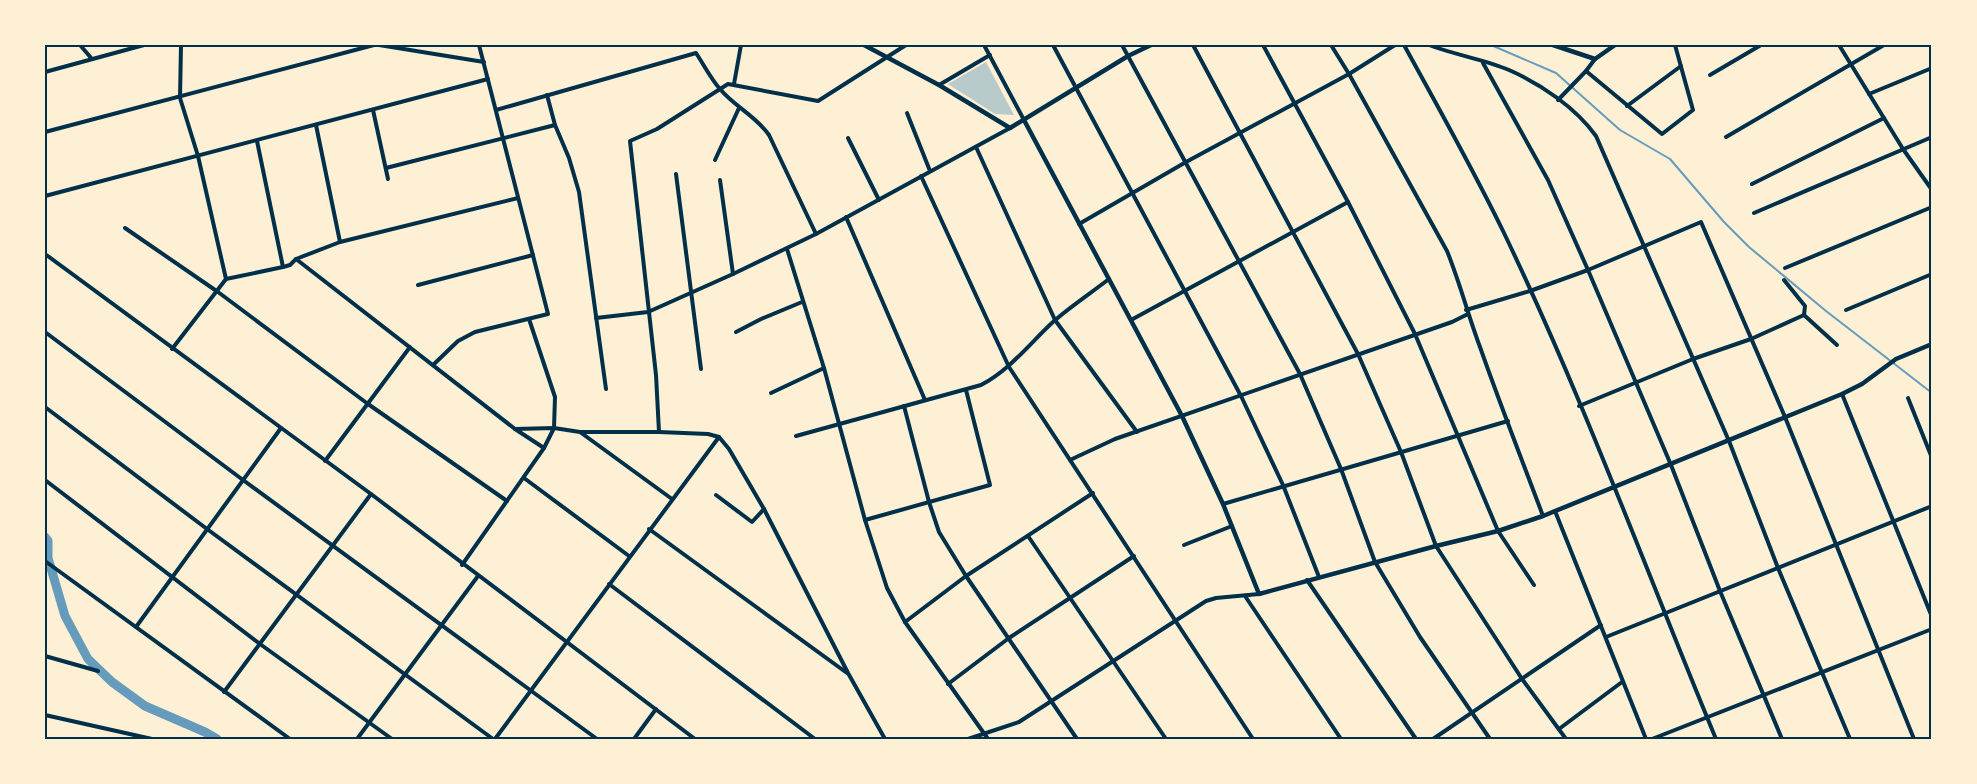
<svg xmlns="http://www.w3.org/2000/svg" width="1977" height="784" font-family="Inter,sans-serif">
<style>
.green{fill:#b9caca}
.lines{fill:none;stroke-linecap:round;stroke-linejoin:round}
.stream{stroke:#669bbc;stroke-width:2}
.canal{stroke:#669bbc;stroke-width:9}
.minor{stroke:#003049;stroke-width:4}
.tertiary{stroke:#003049;stroke-width:4.5}
.neatline{fill:none;stroke:#003049;stroke-width:2}
</style>
<rect width="100%" height="100%" fill="#fdf0d5"/>
<polygon class="green" points="986,62 1014,115 995,114 948,84"/>
<g class="lines">
<polyline class="stream" points="1491,45 1556,73 1620,130 1670,159 1724,222 1749,247 1826,311 1932,393"/>
<polyline class="canal" points="45,537 48,541 48,558 65,616 88,659 112,682 145,706 205,732 217,739"/>
<g class="minor">
<polyline points="80,45 92,59"/>
<polyline points="181,45 180,98 198,156 226,279"/>
<polyline points="379,45 484,62"/>
<polyline points="984,45 1024,120"/>
<polyline points="1053,45 1241,396 1283,485 1319,577"/>
<polyline points="1122,45 1300,374 1341,469 1375,562 1420,637 1490,739"/>
<polyline points="1193,45 1358,354 1401,452 1436,546 1522,679 1566,739"/>
<polyline points="1263,45 1348,202 1415,334 1498,531 1534,585"/>
<path d="M1331,45L1349,74L1447,251C1460,283 1468,315 1480,347C1500,404 1522,460 1543,516"/>
<path d="M1404,45C1438,107 1473,169 1504,233C1583,398 1646,570 1716,739"/>
<path d="M1429,45C1455,55 1483,59 1509,70C1541,84 1576,108 1596,136L1729,441L1778,568L1850,739"/>
<polyline points="1839,45 1903,149 1932,190"/>
<polyline points="1483,63 1548,180 1588,270 1671,465 1720,591 1782,739"/>
<polyline points="1586,71 1662,134 1693,110 1675,45"/>
<polyline points="45,72 144,45"/>
<polyline points="1710,75 1761,45"/>
<polyline points="734,84 741,45"/>
<polyline points="939,85 990,55"/>
<polyline points="1869,94 1932,68"/>
<polyline points="547,95 555,125 569,158 579,192 606,389"/>
<polyline points="1558,100 1586,71 1595,59"/>
<polyline points="1627,106 1681,66"/>
<polyline points="373,110 388,179"/>
<path d="M496,110L696,53C704,65 711,79 720,89C735,107 756,116 769,135L816,234"/>
<polyline points="907,113 930,171"/>
<polyline points="316,125 340,242"/>
<polyline points="45,132 374,45"/>
<polyline points="1726,137 1884,45"/>
<polyline points="848,138 879,200"/>
<polyline points="257,141 283,267"/>
<polyline points="976,147 1055,320 1137,432"/>
<polyline points="715,160 739,108"/>
<polyline points="386,168 555,125"/>
<polyline points="676,174 701,369"/>
<polyline points="921,176 1009,367 1253,739"/>
<polyline points="720,180 733,274"/>
<polyline points="1752,184 1884,118"/>
<polyline points="45,196 488,79"/>
<polyline points="1754,213 1932,137"/>
<polyline points="846,217 925,400"/>
<polyline points="1079,224 1186,162 1349,74 1395,45"/>
<polyline points="125,228 218,292 368,404 507,501"/>
<polyline points="787,249 824,368 865,520 887,588 905,622 988,739"/>
<polyline points="45,254 371,494 695,739"/>
<polyline points="296,259 515,429 544,448"/>
<polyline points="1785,268 1932,207"/>
<polyline points="1784,280 1805,306 1804,315"/>
<polyline points="418,285 533,255"/>
<polyline points="1466,310 1530,291 1588,270 1701,222 1785,417 1914,739"/>
<polyline points="1846,310 1932,274"/>
<polyline points="1804,315 1837,345"/>
<polyline points="596,318 648,312 733,274 816,234 1010,128"/>
<polyline points="1131,320 1348,202"/>
<polyline points="45,332 243,480 597,739"/>
<polyline points="736,332 761,319 802,302"/>
<polyline points="172,349 226,279 283,267 290,265 296,259 340,242 518,198"/>
<polyline points="433,365 458,341 475,332 548,314 479,45"/>
<polyline points="771,393 824,368"/>
<polyline points="1842,394 1932,617"/>
<polyline points="1908,398 1932,458"/>
<polyline points="904,406 929,502 939,532 966,576 1077,739"/>
<polyline points="1579,406 1693,359 1751,339 1804,315"/>
<polyline points="45,407 207,529 493,739"/>
<polyline points="515,429 554,428 580,432 659,432 708,434 719,437 729,449 764,509 848,673 885,739"/>
<polyline points="580,432 672,499"/>
<polyline points="659,432 656,375 630,141 657,129 728,84 818,101 906,45"/>
<path d="M796,436L981,385C1011,369 1029,344 1054,321C1071,306 1091,293 1109,279"/>
<polyline points="1070,460 1115,439 1452,322 1468,314"/>
<polyline points="325,461 410,347"/>
<polyline points="524,478 629,556"/>
<polyline points="45,480 260,644 392,739"/>
<polyline points="716,495 752,522 764,509"/>
<polyline points="1223,504 1508,421"/>
<polyline points="1555,511 1646,739"/>
<polyline points="865,520 990,485 966,390"/>
<polyline points="649,529 847,673"/>
<polyline points="1028,536 1166,739"/>
<polyline points="1184,545 1232,526"/>
<polyline points="45,561 290,739"/>
<polyline points="462,565 544,448 554,428 555,397 529,319"/>
<polyline points="1307,580 1416,739"/>
<polyline points="609,584 815,739"/>
<polyline points="1245,596 1341,739"/>
<polyline points="905,622 966,576 1093,493"/>
<polyline points="136,627 281,428"/>
<polyline points="1606,637 1932,506"/>
<polyline points="45,656 98,671"/>
<polyline points="948,684 1009,638 1134,556"/>
<polyline points="224,692 371,494"/>
<polyline points="45,715 152,739"/>
<polyline points="1559,729 1622,682"/>
<polyline points="357,739 478,576"/>
<polyline points="495,739 719,437"/>
<polyline points="634,739 656,709"/>
<polyline points="968,739 1019,722 1206,601 1216,598 1259,594"/>
<polyline points="1433,739 1601,625"/>
<polyline points="1652,739 1932,629"/>
</g>
<g class="tertiary">
<polyline points="864,45 939,85 1010,128 1128,56 1151,45"/>
<polyline points="1553,45 1595,59 1615,45"/>
<polyline points="1024,120 1182,416 1223,504 1259,594 1436,546 1498,531 1543,516 1842,394 1862,384 1896,359 1932,344"/>
</g>
</g>
<rect width="1977" height="784" fill="none" stroke="#fdf0d5" stroke-width="93"/>
<rect x="46" y="46" width="1884" height="692" class="neatline"/>
</svg>
